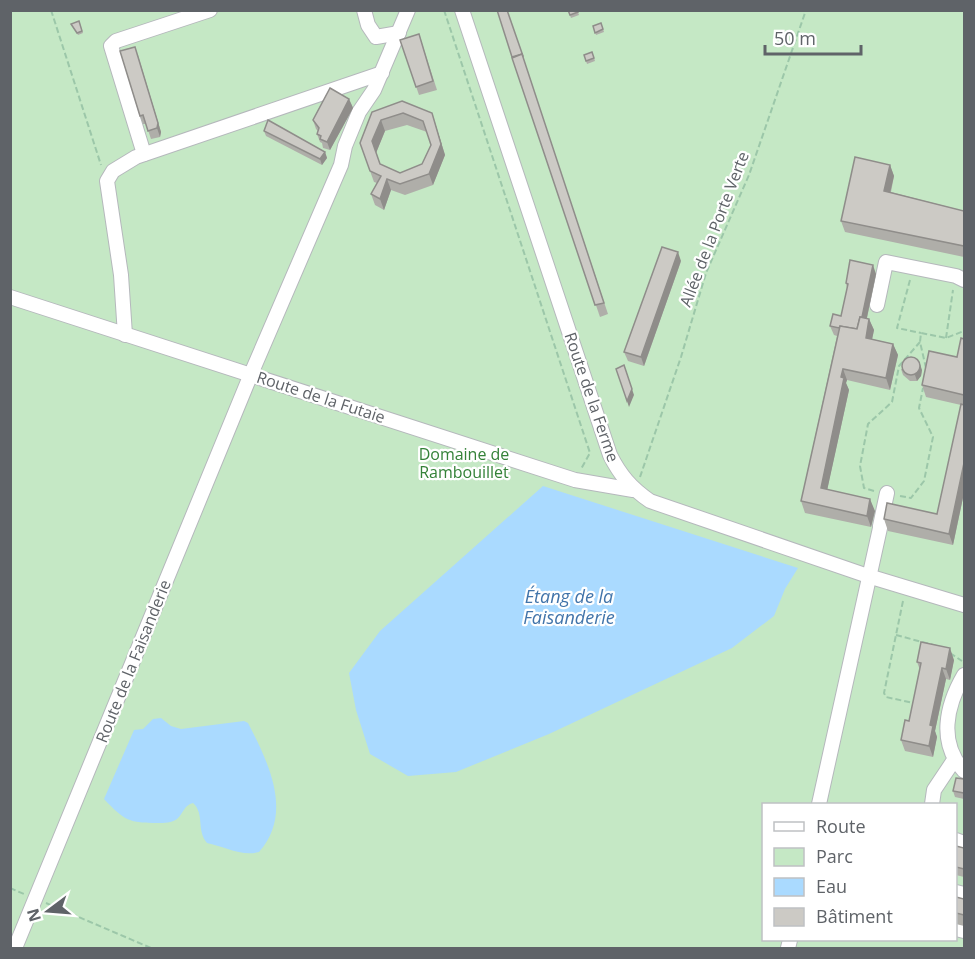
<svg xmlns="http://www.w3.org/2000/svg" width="975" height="959" font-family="'Open Sans',sans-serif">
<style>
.green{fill:#c5e8c5;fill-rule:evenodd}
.water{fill:#aadaff}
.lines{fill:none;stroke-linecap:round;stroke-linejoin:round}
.minor-casing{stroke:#b5b8bc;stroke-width:16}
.path{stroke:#9cc7a9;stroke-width:2;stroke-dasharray:6 3;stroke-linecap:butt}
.minor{stroke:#fff;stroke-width:14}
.wall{fill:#afaea9;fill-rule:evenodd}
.shaded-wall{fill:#8f8d8a}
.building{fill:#cccac5;stroke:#8f8d8a;stroke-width:1.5;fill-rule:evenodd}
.labels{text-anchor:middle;stroke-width:4.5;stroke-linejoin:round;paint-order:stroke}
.street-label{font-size:16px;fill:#5f6368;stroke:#fff}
.park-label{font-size:16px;fill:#348238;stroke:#fff}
.water-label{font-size:18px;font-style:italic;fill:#4174aa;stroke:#fff}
</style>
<rect width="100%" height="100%" fill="#f1efe8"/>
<path class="green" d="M10,11H964V948H11ZM764,804H956V940H764Z"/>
<g class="water">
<polygon points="543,486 798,568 785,589 774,616 732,648 549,734 456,772 408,776 370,754 356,710 349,673 380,631"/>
<path d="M161,718L171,726L181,729L244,721L248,723C268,762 294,813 259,852C242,857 223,846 207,843C196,830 205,814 193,803C184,805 183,814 177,819C172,823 164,823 158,823C129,823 125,821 104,799L134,730L143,729L153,719Z"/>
</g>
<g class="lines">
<defs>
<g id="minor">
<polyline points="364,10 368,25 376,37 399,33"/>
<path d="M462,10L610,455C620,475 631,488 650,501L868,576L964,605"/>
<polyline points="144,154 111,46 116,41 210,10"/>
<polyline points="10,297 575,480 633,490"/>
<polyline points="877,305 886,262 956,276 964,280"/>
<polyline points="125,335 121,275 107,181 113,171 136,157 382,73"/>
<polyline points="880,526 887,493"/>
<path d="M964,675C946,706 938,743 964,771"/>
<polyline points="819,804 880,528"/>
<polyline points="932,804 934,790 954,760"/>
<polyline points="956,840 964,843"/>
<polyline points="956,892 964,894"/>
<polyline points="956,929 964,931"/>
<polyline points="15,948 251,374 341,165 345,146 359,112 374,90 408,10"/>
<polyline points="788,948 790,940"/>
</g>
</defs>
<use href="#minor" class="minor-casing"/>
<g class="path">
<polyline points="51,10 101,165"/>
<polyline points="444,10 590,453 581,469"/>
<polyline points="910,280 897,328 921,333"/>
<polyline points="946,338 953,290"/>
<polyline points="926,368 920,342 921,333 946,338 964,331"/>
<polyline points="640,477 681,357 706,273 749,175 806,10"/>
<polyline points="874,491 864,488 860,466 868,424 892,402 899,366 920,342"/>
<polyline points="900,496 911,498 924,481 933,437 919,408 923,388"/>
<polyline points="903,601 884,693 886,697 913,703"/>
<polyline points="896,635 937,646"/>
<polyline points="950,653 962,661"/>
<polyline points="10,888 24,894"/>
<polyline points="46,903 151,948"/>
</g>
<use href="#minor" class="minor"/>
</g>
<g class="wall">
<polygon points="507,10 608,314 600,317 542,147"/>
<polygon points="568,10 577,10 579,15 571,18"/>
<polygon points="79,21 83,33 78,35 71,24"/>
<polygon points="601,23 604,32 596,35 593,26"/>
<polygon points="419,34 437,90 419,95 400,40"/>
<polygon points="592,52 595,61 587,64 584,55"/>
<polygon points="138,55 161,132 160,137 151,139 146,124 143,124 140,116"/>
<polygon points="349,99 353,108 330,150 323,148 322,143 320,142 317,134 318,131 316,129 313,120"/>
<path d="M372,112L432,113L445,155L433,185L405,195L391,190L384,210L375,205L371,194L377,183L374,182L360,143ZM407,125L427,132L431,145L422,164L400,173L380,164L376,153L385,131Z"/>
<polygon points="264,131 325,152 327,158 322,165 266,136"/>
<polygon points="890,165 894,176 891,192 964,211 964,257 845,232 841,221"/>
<polygon points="681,261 644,366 628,361 624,352"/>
<polygon points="876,274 867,318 869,319 874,330 872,339 893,344 898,355 890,390 847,380 846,383 849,390 827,490 875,511 871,527 805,513 801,501 837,336 834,335 830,326 841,316 847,288 846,283"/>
<polygon points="964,339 964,493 953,545 888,531 884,519 937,514 961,405 926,397 922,385 957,357"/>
<polygon points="901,369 922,370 921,376 917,381 910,381 903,375"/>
<polygon points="954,660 950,680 946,679 935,731 937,737 933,757 905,751 901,740 909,721 920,670 917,662"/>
<polygon points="964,779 964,799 955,797 953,791"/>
<polygon points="956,846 964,848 964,877 956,875"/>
<polygon points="956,897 964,899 964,926 956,924"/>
</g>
<g class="shaded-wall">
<polygon points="135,47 161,132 160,137 157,128"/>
<polygon points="349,99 353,108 330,150 327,142"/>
<polygon points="432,113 445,155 433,185 429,174 441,144"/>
<polygon points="381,120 385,131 376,153 372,141"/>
<polygon points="325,152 327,158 322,165 320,159"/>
<polygon points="890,165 894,176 888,202 884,191"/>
<polygon points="387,179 391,190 384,210 380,199"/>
<polygon points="678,252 681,261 644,366 641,357"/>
<polygon points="873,265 876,274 862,341 858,332"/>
<polygon points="869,319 874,330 870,349 866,338"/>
<polygon points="893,344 898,355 890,390 886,378"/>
<polygon points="920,364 922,370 921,376 917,381 915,375"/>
<polygon points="624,365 634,395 629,407 627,401"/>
<polygon points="843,369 847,380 846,383 849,390 825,500 821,488"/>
<polygon points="964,463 964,493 953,545 949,534"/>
<polygon points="870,499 875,511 871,527 867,516"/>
<polygon points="950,648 954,660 950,680 946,669"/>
<polygon points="942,668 946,679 935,731 937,737 933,757 929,746 930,725"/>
</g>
<g class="building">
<polygon points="497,10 507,10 523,56 522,56 522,54 512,57"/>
<polygon points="568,10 577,10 578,12 570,15"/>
<polygon points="79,21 82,31 77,33 71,24"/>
<polygon points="601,23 603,29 595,33 593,26"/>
<polygon points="419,34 433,81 416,87 400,40"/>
<polygon points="135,47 158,123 157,128 148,131 143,115 140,116 120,51"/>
<polygon points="592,52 594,58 586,61 584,55"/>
<polygon points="522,54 604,303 595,305 542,147 512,58"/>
<polygon points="330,88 349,99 327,142 320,139 321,136 317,134 319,128 313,120"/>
<path d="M402,101L432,113L441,144L429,174L400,184L387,179L380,199L371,194L381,176L370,171L360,143L372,112ZM403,113L423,121L431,145L422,164L400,173L380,164L372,141L381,120Z"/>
<polygon points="268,120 325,152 320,159 264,131"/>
<polygon points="855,157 890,165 884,191 964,211 964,246 841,221"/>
<polygon points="662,247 678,252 641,357 624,352"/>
<polygon points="850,260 873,265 862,317 860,317 857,329 840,326 839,328 830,326 833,314 841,316 848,284 846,283"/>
<polygon points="860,317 869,319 866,338 893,344 886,378 843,369 841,377 844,378 821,488 870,499 867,516 801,501 840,326 857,329"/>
<polygon points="961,338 964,339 964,395 922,385 929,351 957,357"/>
<circle cx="911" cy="366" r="9"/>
<polygon points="624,365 632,389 627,401 616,369"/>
<polygon points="961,404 964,405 964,463 949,534 884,519 887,503 937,514"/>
<polygon points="921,642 950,648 946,669 942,668 930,725 933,726 929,746 901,740 905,720 909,721 921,663 917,662"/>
<polygon points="956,778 964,779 964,793 953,791"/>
<polygon points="956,846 964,848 964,869 956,867"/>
<polygon points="956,897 964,899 964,915 956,913"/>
</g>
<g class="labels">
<g class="street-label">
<text transform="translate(714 229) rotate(-69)" y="6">Allée de la Porte Verte</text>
<text transform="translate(321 397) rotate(18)" y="6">Route de la Futaie</text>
<text transform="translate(592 397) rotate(71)" y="6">Route de la Ferme</text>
<text transform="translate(133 661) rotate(-68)" y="6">Route de la Faisanderie</text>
</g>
<g class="park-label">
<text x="464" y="460">Domaine de<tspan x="464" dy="18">Rambouillet</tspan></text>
</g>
<g class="water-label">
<text x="569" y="603">Étang de la<tspan x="569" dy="21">Faisanderie</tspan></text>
</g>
</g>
<rect width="975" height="959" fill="none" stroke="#5f6368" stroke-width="24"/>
<rect x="762" y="803" width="195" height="138" fill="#ffffff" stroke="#bfc1c3" stroke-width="1.5"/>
<rect x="774" y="822" width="30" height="9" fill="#ffffff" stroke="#bfc1c3" stroke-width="1.5"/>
<text x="816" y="833" font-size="18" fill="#5f6368">Route</text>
<rect x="774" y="848" width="30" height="18" fill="#c5e8c5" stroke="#bfc1c3" stroke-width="1.5"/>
<text x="816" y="863" font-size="18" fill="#5f6368">Parc</text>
<rect x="774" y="878" width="30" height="18" fill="#aadaff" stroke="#bfc1c3" stroke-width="1.5"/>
<text x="816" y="893" font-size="18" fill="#5f6368">Eau</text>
<rect x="774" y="908" width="30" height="18" fill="#cccac5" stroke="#bfc1c3" stroke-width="1.5"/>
<text x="816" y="923" font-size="18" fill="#5f6368">Bâtiment</text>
<g transform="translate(48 911) rotate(254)" stroke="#ffffff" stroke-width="4.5" paint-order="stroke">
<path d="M0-4.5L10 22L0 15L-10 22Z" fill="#5f6368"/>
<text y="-9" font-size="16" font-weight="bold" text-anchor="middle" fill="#5f6368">N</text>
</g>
<path d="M765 45v9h96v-9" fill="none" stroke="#5f6368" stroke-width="3"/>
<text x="774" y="45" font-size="18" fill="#5f6368" stroke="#ffffff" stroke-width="4.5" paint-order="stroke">50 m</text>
</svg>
